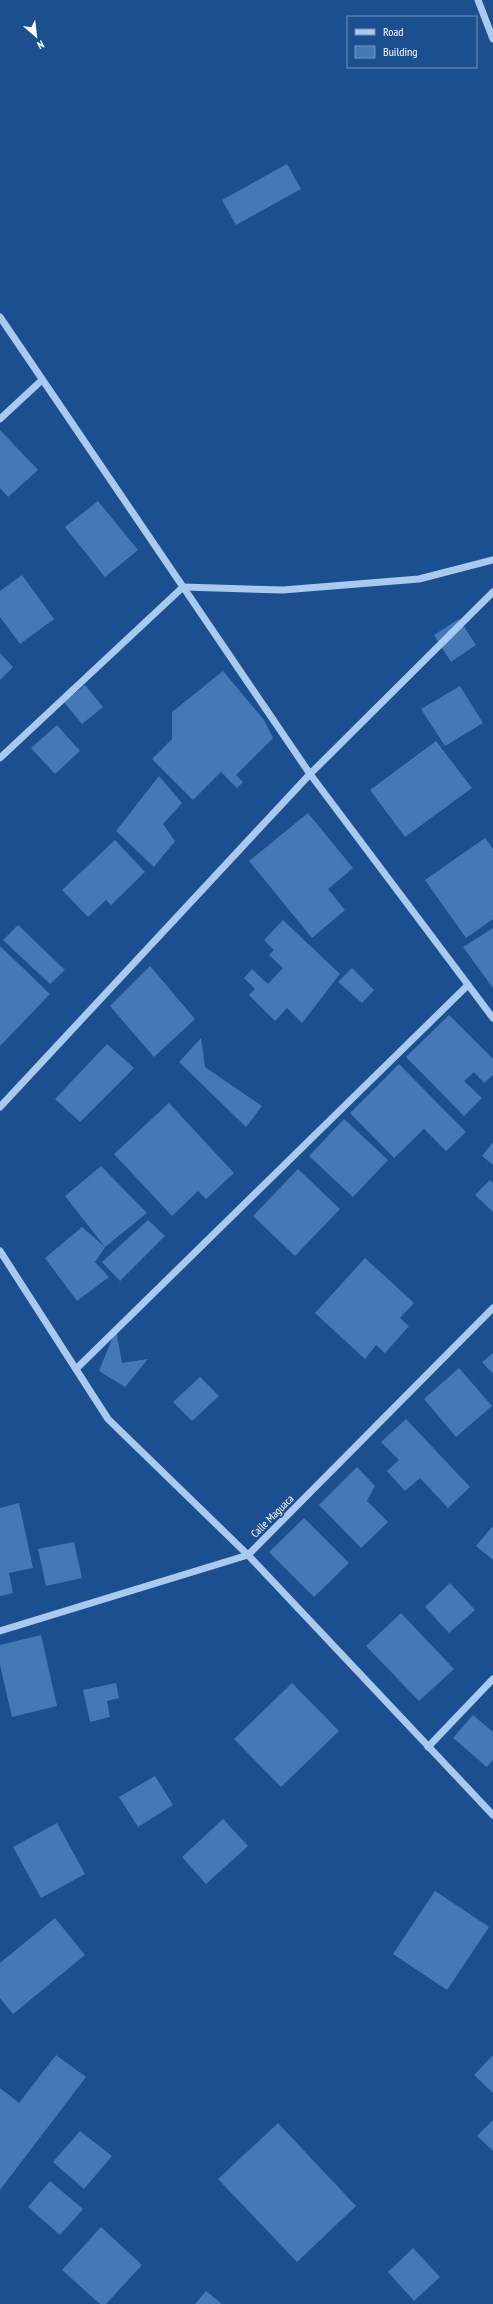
<svg xmlns="http://www.w3.org/2000/svg" width="493" height="2304" font-family="'PT Sans Narrow',sans-serif">
<style>
.building{fill:#4478b7}
.lines{fill:none;stroke-linecap:round;stroke-linejoin:round}
.minor{stroke:#a9c9ee;stroke-width:7}
.labels{text-anchor:middle;stroke-width:3.5;stroke-linejoin:round;paint-order:stroke}
.street-label{font-size:11px;fill:#fff;stroke:#1b4f8f}
</style>
<rect width="100%" height="100%" fill="#1b4f8f"/>
<g class="building">
<polygon points="287,164 301,189 236,225 222,200"/>
<polygon points="0,430 38,470 8,497 0,488"/>
<polygon points="98,501 138,550 105,577 65,527"/>
<polygon points="22,575 54,619 20,644 0,617 0,591"/>
<polygon points="459,619 476,645 451,662 434,635"/>
<polygon points="0,653 13,667 0,680"/>
<polygon points="223,671 264,720 273,738 236,775 243,782 237,788 221,772 193,800 152,759 172,739 172,712"/>
<polygon points="85,685 103,707 82,724 64,702"/>
<polygon points="460,686 483,723 445,746 421,709"/>
<polygon points="57,725 80,751 55,774 31,748"/>
<polygon points="436,741 472,788 405,837 370,790"/>
<polygon points="159,776 182,803 163,824 175,841 154,867 116,831"/>
<polygon points="308,813 353,868 328,889 345,910 312,938 249,861"/>
<polygon points="485,838 493,849 493,919 466,938 425,880"/>
<polygon points="115,840 145,872 111,905 106,900 88,917 62,890"/>
<polygon points="283,920 340,974 302,1023 287,1008 275,1021 249,995 255,989 244,978 252,969 268,984 283,968 269,955 274,950 264,940"/>
<polygon points="18,925 65,970 50,984 3,940"/>
<polygon points="493,928 493,988 463,947"/>
<polygon points="0,946 50,994 0,1046"/>
<polygon points="150,966 195,1019 154,1057 110,1006"/>
<polygon points="352,968 374,990 362,1003 338,982"/>
<polygon points="449,1015 493,1059 493,1075 484,1083 474,1072 464,1081 482,1098 464,1116 406,1057"/>
<polygon points="201,1038 205,1067 262,1106 246,1127 179,1062"/>
<polygon points="107,1044 134,1068 80,1122 55,1099"/>
<polygon points="399,1064 466,1132 446,1151 424,1129 394,1158 350,1113"/>
<polygon points="169,1103 234,1173 206,1199 198,1191 172,1216 114,1154"/>
<polygon points="344,1119 388,1160 353,1197 309,1156"/>
<polygon points="493,1142 493,1165 482,1156"/>
<polygon points="101,1166 147,1213 105,1247 95,1262 109,1277 77,1301 45,1258 82,1227 105,1247 65,1196"/>
<polygon points="298,1169 340,1209 295,1256 253,1216"/>
<polygon points="490,1180 493,1183 493,1212 475,1195"/>
<polygon points="148,1220 165,1236 120,1281 102,1262"/>
<polygon points="365,1258 414,1303 400,1318 409,1326 385,1353 376,1345 365,1359 315,1313"/>
<polygon points="116,1329 122,1363 148,1359 125,1387 99,1371"/>
<polygon points="493,1353 493,1374 482,1362"/>
<polygon points="459,1368 492,1406 456,1437 424,1399"/>
<polygon points="200,1377 219,1396 192,1421 173,1402"/>
<polygon points="406,1419 470,1487 448,1508 420,1478 405,1491 387,1471 399,1460 381,1442"/>
<polygon points="357,1467 375,1486 367,1501 388,1522 361,1548 319,1505"/>
<polygon points="19,1503 33,1568 9,1573 13,1593 0,1596 0,1508"/>
<polygon points="304,1518 349,1563 314,1597 269,1552"/>
<polygon points="493,1526 493,1560 476,1546"/>
<polygon points="74,1542 82,1578 46,1586 38,1549"/>
<polygon points="450,1583 475,1610 449,1633 425,1607"/>
<polygon points="401,1613 454,1669 419,1701 366,1646"/>
<polygon points="41,1635 57,1706 12,1717 0,1665 0,1645"/>
<polygon points="116,1683 119,1698 107,1701 110,1717 90,1722 83,1690"/>
<polygon points="292,1683 339,1731 281,1787 234,1739"/>
<polygon points="473,1715 493,1732 493,1760 487,1767 453,1738"/>
<polygon points="155,1776 173,1805 138,1827 119,1797"/>
<polygon points="223,1819 248,1846 206,1884 182,1857"/>
<polygon points="57,1823 85,1874 41,1898 13,1847"/>
<polygon points="435,1891 489,1927 447,1990 393,1954"/>
<polygon points="55,1918 85,1955 13,2014 0,1998 0,1963"/>
<polygon points="56,2055 86,2077 0,2190 0,2088 19,2103"/>
<polygon points="493,2055 493,2093 474,2075"/>
<polygon points="493,2120 493,2151 477,2136"/>
<polygon points="278,2123 356,2206 297,2262 218,2179"/>
<polygon points="80,2131 112,2156 84,2189 53,2162"/>
<polygon points="50,2181 83,2209 60,2235 28,2207"/>
<polygon points="101,2227 142,2265 106,2304 100,2304 62,2270"/>
<polygon points="413,2248 440,2277 414,2301 388,2272"/>
<polygon points="206,2291 222,2304 195,2304"/>
</g>
<g class="lines">
<g class="minor">
<polyline points="478,0 493,39"/>
<polyline points="0,317 310,774 493,1018"/>
<polyline points="0,419 42,380"/>
<polyline points="0,758 183,587 283,590 419,579 493,560"/>
<polyline points="0,1107 310,774 493,592"/>
<polyline points="0,1251 108,1419 248,1555 493,1815"/>
<polyline points="76,1369 468,985"/>
<polyline points="0,1631 248,1555 493,1308"/>
<polyline points="428,1747 493,1679"/>
</g>
</g>
<g class="labels">
<g class="street-label">
<text transform="translate(272 1516) rotate(-45)" y="4">Calle Maguaca</text>
</g>
</g>
<rect x="347" y="16" width="130" height="52" fill="#1b4f8f" stroke="#7695bc"/>
<rect x="355" y="29" width="20" height="6" fill="#a9c9ee" stroke="#7695bc"/>
<text x="383" y="36" font-size="12" fill="#ffffff">Road</text>
<rect x="355" y="46" width="20" height="12" fill="#4478b7" stroke="#7695bc"/>
<text x="383" y="56" font-size="12" fill="#ffffff">Building</text>
<g transform="translate(36 36) rotate(152)" stroke="#1b4f8f" stroke-width="3" paint-order="stroke">
<path d="M0-3L7 15L0 10L-7 15Z" fill="#ffffff"/>
<text y="-6" font-size="11" font-weight="bold" text-anchor="middle" fill="#ffffff">N</text>
</g>
</svg>
